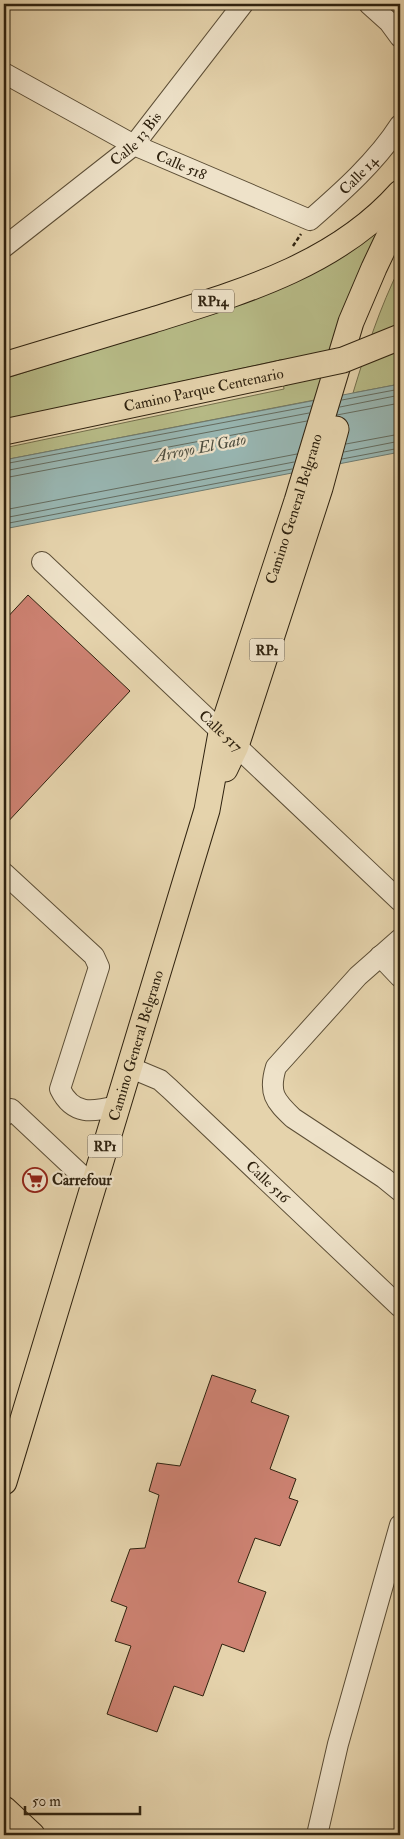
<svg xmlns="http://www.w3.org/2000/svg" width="404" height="1839" font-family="'IM FELL Double Pica',serif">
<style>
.green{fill:#b7bb87;stroke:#736e4b}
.water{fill:#98b6b2;stroke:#6e7b71}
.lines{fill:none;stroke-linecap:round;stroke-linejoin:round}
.shore{stroke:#646c60;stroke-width:1}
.building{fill:#cd8272;stroke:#2f220f}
.minor-casing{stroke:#5c4e36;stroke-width:22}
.major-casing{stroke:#2f220f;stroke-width:27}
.path{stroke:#2f220f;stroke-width:2.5;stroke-dasharray:4 2.5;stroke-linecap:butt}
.minor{stroke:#eee2c9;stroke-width:20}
.major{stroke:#e5d3ac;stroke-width:25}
.major-bridge-casing{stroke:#2f220f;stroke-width:27;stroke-linecap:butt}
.major-bridge{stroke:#e5d3ac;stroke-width:25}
.labels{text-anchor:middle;stroke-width:4.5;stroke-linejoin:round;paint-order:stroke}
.shield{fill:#eee2c9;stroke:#685c47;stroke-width:1}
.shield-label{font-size:14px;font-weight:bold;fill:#2f220f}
.street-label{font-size:15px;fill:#2f220f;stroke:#eee2c9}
.poi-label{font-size:15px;font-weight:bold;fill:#2f220f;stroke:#eee2c9;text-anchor:start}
.water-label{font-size:16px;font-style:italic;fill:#4e4e40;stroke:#eee2c9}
</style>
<rect width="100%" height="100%" fill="#e5d3ac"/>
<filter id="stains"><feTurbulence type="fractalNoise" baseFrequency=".004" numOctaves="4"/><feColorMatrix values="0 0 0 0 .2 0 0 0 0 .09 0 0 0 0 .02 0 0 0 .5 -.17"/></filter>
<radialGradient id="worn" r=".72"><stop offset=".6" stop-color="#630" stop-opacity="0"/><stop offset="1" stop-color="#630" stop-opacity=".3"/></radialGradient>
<g class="green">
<polygon points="378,231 320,399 4,460 4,448 284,389 280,360 4,420 4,379 173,325"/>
<path d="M400,267V384L353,393C366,350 380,307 400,267Z"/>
</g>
<polygon class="water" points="400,384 400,452 4,529 4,460"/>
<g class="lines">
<g class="shore">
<polyline points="342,400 400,389"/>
<polyline points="340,407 400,395"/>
<polyline points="337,415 400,403"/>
<polyline points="346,444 400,434"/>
<polyline points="344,452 400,441"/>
<polyline points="342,459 400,448"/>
<polyline points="4,464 311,406"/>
<polyline points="4,471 309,413"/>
<polyline points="4,478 307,421"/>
<polyline points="4,510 297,454"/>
<polyline points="4,518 294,462"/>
<polyline points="4,524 292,469"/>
</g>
</g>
<g class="building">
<polygon points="28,595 130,691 4,826 4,621"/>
<polygon points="212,1375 256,1390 251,1402 289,1416 270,1469 296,1479 289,1498 298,1501 280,1546 255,1538 238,1582 266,1592 244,1652 222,1644 203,1696 174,1686 157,1732 107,1714 131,1646 115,1641 127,1607 111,1601 130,1549 145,1548 159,1495 149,1491 157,1463 180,1466"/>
</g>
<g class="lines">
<defs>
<g id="minor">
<polyline points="369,4 389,22 400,37"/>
<path id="s1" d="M4,73L134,145L310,220C342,192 377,161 400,125"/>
<path id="s2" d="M4,247L134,145L243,4"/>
<path id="s3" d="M42,562L400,901"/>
<path d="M4,873L94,956L99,967L60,1089C73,1116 93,1112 117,1106"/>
<path d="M400,939L358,976L276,1067C268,1093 275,1101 293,1118L384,1178L400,1191"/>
<polyline points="380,956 400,977"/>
<path id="s4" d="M129,1067L160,1080L170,1089L400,1307"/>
<polyline points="4,1116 11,1109 93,1186"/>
<polyline points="317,1835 338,1744 400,1525"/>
</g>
<g id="major">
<path d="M4,365C53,350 103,335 153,320C242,292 336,265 400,193"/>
<path id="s5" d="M4,432L282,373"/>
<polyline points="225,769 236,746 320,488 336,429"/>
<path id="s6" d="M4,1482L207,810L221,733L297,501L351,322L374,268L400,213"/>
<polyline points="4,1809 32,1835"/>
</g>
</defs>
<use href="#minor" class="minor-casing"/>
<use href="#major" class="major-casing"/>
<polyline class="path" points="293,246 301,234"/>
<use href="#minor" class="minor"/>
<use href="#major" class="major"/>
<defs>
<polyline id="major-bridge" points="282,373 343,360 400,337"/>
</defs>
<use href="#major-bridge" class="major-bridge-casing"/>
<use href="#major-bridge" class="major-bridge"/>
</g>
<defs>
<symbol id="supermarket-ring" viewBox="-11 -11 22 22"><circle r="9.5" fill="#eee2c9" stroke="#8f2418" stroke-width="1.5"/><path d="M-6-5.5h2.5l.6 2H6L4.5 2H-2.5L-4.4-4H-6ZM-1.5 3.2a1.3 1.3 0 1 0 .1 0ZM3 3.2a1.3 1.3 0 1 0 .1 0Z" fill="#8f2418"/></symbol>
</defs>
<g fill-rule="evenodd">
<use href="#supermarket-ring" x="21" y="1166" width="28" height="28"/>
</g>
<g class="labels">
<g class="shield">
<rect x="192" y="289.5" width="42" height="23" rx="4"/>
<rect x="249.5" y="638.5" width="35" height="23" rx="4"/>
<rect x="87.5" y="1134.5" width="35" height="23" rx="4"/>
</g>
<g class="shield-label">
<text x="213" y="306">RP14</text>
<text x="267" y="655">RP1</text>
<text x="105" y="1151">RP1</text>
</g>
<g class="street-label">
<text dy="5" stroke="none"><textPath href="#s2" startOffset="171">Calle 13 Bis</textPath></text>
<text dy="5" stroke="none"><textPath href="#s1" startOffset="200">Calle 518</textPath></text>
<text dy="5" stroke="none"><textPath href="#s1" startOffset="406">Calle 14</textPath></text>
<text dy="5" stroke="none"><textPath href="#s5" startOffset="204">Camino Parque Centenario</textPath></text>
<text dy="5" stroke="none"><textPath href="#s6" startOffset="1016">Camino General Belgrano</textPath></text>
<text dy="5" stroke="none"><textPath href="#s3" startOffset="246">Calle 517</textPath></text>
<text dy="5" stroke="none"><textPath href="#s6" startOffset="456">Camino General Belgrano</textPath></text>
<text dy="5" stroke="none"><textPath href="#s4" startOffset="182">Calle 516</textPath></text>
</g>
<g class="poi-label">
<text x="52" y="1185">Carrefour</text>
</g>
<g class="water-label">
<text transform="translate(200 447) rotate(-11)" y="6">Arroyo El Gato</text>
</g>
</g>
<rect width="404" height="1839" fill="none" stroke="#e5d3ac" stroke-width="20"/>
<rect x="5" y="5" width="394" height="1829" fill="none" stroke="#2f220f" stroke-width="2.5"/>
<rect x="10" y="10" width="384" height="1819" fill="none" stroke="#2f220f"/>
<path d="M25 1806v8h115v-8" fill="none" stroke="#2f220f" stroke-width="2.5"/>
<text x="32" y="1806" font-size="15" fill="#2f220f" stroke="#eee2c9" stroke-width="4" paint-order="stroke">50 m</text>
<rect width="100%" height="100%" filter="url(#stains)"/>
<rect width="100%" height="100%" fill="url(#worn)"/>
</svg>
